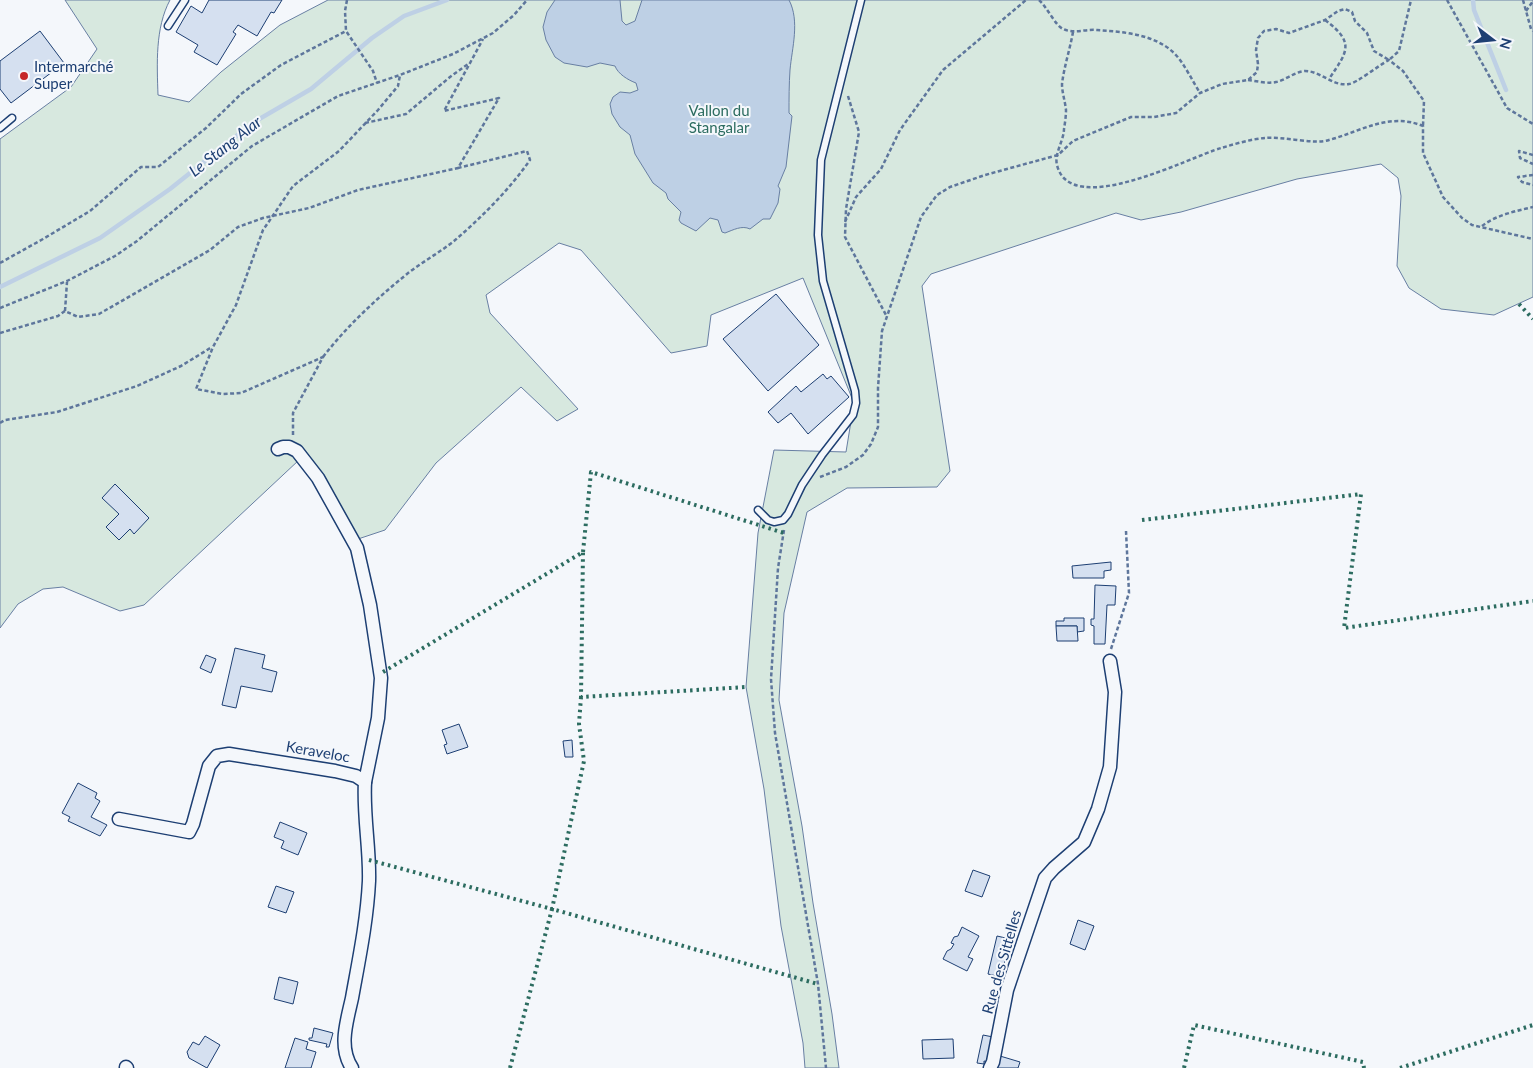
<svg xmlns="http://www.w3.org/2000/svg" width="1533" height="1068" font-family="Lato,sans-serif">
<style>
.green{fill:#d7e8df;stroke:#687fa3}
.water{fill:#bed0e5;stroke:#687fa3}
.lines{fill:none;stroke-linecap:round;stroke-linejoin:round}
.stream{stroke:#bed0e5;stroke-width:4.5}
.building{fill:#d5e0f0;stroke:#1d3f73}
.service-casing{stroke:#1d3f73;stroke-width:9}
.minor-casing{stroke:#1d3f73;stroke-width:15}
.path{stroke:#5e769c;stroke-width:2.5;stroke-dasharray:4 2.5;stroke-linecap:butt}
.service{stroke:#f4f7fb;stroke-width:6}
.minor{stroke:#f4f7fb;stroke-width:12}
.hedge{stroke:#2c6c60;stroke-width:4;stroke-dasharray:2.5 4;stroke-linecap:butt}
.poi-dot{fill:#c62828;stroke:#f4f7fb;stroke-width:2}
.labels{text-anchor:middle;stroke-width:4;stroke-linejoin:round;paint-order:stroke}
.poi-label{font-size:15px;fill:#1d3f73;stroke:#f4f7fb;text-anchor:start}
.park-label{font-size:15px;fill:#2c6c60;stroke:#f4f7fb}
.street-label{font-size:15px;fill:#1d3f73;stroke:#f4f7fb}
.water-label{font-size:16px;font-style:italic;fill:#1d3f73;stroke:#f4f7fb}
</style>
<rect width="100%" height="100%" fill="#f4f7fb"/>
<path class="green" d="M65,0H170C155,28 157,64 158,95L189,102L221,72L280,25L328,0H1533V297L1494,315L1441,309L1409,288L1397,266L1401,196L1398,178L1381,164L1297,179L1181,212L1141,220L1116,213L931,274L922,286L950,471L937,487L847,488L807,512L784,613L779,700L802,826L813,903L832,1014L839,1068H805L803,1043L781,926L764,789L746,687L758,533L774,450L846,452L854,403L803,278L711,315L707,346L671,353L581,250L559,243L486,295L490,313L578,409L557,421L521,387L436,463L385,530L358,539C342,508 329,479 299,460L144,605L120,611L63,587L43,589L18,604L0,628V139L71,87L97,49Z"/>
<path class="water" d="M555,0H620L622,21L626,25L635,21L642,0H789C800,21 792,48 790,70C789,84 789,99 789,113L792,116L786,167L778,186L780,189L778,203L770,219H763L750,229C742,225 733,230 725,233L722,232L718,220L710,218L696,231L681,223L679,220L681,212L668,199L666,193L653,183L635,154L630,135L620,127L612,114L610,104L613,97L620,92L630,93L638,90L636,83C628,80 618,74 615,66L600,63L587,67L564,63L555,57L546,40L543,27L547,12Z"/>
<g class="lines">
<g class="stream">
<polyline points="1473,0 1474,10 1506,90"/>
<polyline points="0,287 100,238 170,189 254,122 311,89 372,38 404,16 447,0"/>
</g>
</g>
<g class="building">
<polygon points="209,0 282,0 274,13 271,12 257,36 238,25 233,32 236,34 217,65 194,52 198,45 176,32 191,6 202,13"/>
<polygon points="40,31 64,63 11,103 0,89 0,61"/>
<polygon points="776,294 819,345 768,391 723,339"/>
<polygon points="823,374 827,379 831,376 849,397 808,434 791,413 778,423 768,412 796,386 801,392"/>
<polygon points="115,484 149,518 134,534 130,529 119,540 106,527 119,514 102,498"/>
<polygon points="1111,562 1111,570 1104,571 1104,578 1073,578 1072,566"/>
<polygon points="1095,585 1116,586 1115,605 1107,605 1105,644 1094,644 1094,626 1091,625 1091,619 1094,619"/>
<polygon points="1064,618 1084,618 1084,631 1077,632 1077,626 1056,626 1056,621 1064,621"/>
<polygon points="1056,626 1077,626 1078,641 1057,641"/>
<polygon points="235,648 265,655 262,668 277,672 272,692 241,686 236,708 222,705"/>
<polygon points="206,655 216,659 211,673 200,668"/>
<polygon points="459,724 468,747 447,754 444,745 447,744 442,730"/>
<polygon points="572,740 573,757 565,757 563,741"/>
<polygon points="78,783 97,793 95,798 100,801 91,817 107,825 100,836 68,821 70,817 62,813"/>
<polygon points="280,822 307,833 298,855 281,848 284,841 274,837"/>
<polygon points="973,870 990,876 982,897 965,891"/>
<polygon points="276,886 294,892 286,913 268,907"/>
<polygon points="1078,920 1094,926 1085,950 1070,944"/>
<polygon points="962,927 979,936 968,957 973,959 967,971 943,959 947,951 951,949 954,944 951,943 954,937 958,936"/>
<polygon points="997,936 1010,939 1001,977 988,974"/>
<polygon points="279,977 298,982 293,1004 274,999"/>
<polygon points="314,1028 333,1033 329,1047 326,1047 327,1044 309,1040 309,1038 312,1038"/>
<polygon points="983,1035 993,1037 988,1062 984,1061 984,1064 977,1063"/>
<polygon points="205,1036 220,1045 207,1068 189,1058 187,1052 193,1042 199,1045"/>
<polygon points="295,1038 308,1042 306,1049 316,1052 311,1068 285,1068"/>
<polygon points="953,1039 954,1058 923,1059 922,1040"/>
<polygon points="1000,1056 1020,1062 1018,1068 997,1068"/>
</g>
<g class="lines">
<defs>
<g id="service">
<polyline points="168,26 185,0"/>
<polyline points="0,128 12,118"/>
<polyline points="758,510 768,520 774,522 783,520 788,514 802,485 822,455 853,415 856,403 855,391 823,281 818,235 821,160 861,0"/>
</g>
<g id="minor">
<polyline points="278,449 283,447 289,447 297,451 318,478 357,548 370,605 381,678 378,718 365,782"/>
<path d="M119,819L189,832L193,824L209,766L217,756L229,754L335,771L356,776L365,782C363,815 370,848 369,881C367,921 359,959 352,998C347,1021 338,1047 352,1068"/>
<polyline points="126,1067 127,1068"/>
<polyline points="990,1068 993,1062 1007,990 1045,878 1054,868 1084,842 1098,809 1110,767 1115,692 1110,661"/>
</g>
</defs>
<use href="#service" class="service-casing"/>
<use href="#minor" class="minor-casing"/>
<g class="path">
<polyline points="347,0 345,11 346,31 373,71 377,83"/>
<path d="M1039,0C1047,7 1055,25 1063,29C1074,34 1085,29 1097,30C1124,32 1155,34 1175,54C1184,63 1193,82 1200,93"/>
<polyline points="1447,0 1507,108 1533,124"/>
<polyline points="1523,0 1531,29 1533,31"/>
<polyline points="1526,11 1533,1"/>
<path d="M1325,20C1356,43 1347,52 1329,79"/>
<path d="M1073,32C1070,49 1064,67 1062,84C1062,92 1065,101 1066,110C1066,116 1065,123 1064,129C1064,140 1054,154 1057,165C1070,220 1190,157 1221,148C1235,144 1251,139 1265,138C1283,136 1314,145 1329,140C1362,131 1389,112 1423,126V153L1443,197L1462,218L1472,225L1533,239"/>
<path d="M1248,80C1257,81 1267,84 1276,82C1286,80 1294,72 1305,71C1321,71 1333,87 1349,84C1357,83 1379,65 1389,60L1403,71L1424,101L1423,126"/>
<polyline points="848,96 859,132 846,209 845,237 887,317"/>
<polyline points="365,123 406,114 450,77 468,64"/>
<polyline points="1533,155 1519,151 1520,158 1533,164"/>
<polyline points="1533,175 1518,177 1522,182 1533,185"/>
<polyline points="845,222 856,197 881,169 900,130 943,70 1026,0"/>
<path d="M1482,226C1496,215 1516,211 1533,207"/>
<polyline points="0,263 43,239 90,211 141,167 158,167 206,128 241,94 281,65 346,31"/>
<polyline points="0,308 67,281 115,256 137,241 252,146 338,96 400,75 453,54 493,33 514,15 527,0"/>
<polyline points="65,311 67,282"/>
<polyline points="0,333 58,316 65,311 78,317 99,314 210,250 238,227 263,218 309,208 358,190 458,168"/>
<path d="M323,357C347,326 376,299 407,274C422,262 439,253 454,241C481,218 509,190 530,160L527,151L458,168L499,98L444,111L483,39"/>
<polyline points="0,423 5,420 57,412 137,386 181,366 212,347"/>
<polyline points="293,435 293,413 323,357 241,393 223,394 196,389 213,347 236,305 263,230 272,217 293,186 339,151 378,110 398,86 400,75"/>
<polyline points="820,477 846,467 863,455 871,444 878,427 878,388 882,331 921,217 937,195 950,187 985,175 1058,155 1073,141 1131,117 1154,117 1176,113 1200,93 1222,84 1248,80 1257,72 1258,64 1256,50 1258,38 1264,31 1276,29 1289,33 1325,20 1338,11 1345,9 1352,12 1355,21 1367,33 1374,51 1389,60 1399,51 1411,0"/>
<polyline points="784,530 778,568 771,679 775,733 818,984 826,1068"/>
<polyline points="1111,649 1129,593 1126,531"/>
</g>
<use href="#service" class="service"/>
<use href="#minor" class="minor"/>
<g class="hedge">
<polyline points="1519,304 1533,319"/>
<polyline points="1142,520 1361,494 1344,628 1533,601"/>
<polyline points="583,552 591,472 784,533"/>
<polyline points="383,672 583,552 581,697 746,687"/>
<polyline points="369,860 552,909 584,761 579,724 581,697"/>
<polyline points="510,1068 552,909 818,984"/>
<polyline points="1184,1068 1194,1025 1363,1062 1364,1068"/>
<polyline points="1400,1068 1533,1025"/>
</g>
</g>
<circle class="poi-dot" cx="24" cy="76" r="5"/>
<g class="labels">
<g class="poi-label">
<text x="34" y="72">Intermarché<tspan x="34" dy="17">Super</tspan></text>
</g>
<g class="park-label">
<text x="719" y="116">Vallon du<tspan x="719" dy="17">Stangalar</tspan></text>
</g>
<g class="street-label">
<text transform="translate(318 752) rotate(10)" y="5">Keraveloc</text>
<text transform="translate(1002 962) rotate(-74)" y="5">Rue des Sittelles</text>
</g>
<g class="water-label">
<text transform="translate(225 146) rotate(-38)" y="6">Le Stang Alar</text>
</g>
</g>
<g transform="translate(1493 40) rotate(106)" stroke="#f4f7fb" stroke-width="4" paint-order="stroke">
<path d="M0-4L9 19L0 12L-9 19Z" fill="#1d3f73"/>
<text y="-8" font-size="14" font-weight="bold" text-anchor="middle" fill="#1d3f73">N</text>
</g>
</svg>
